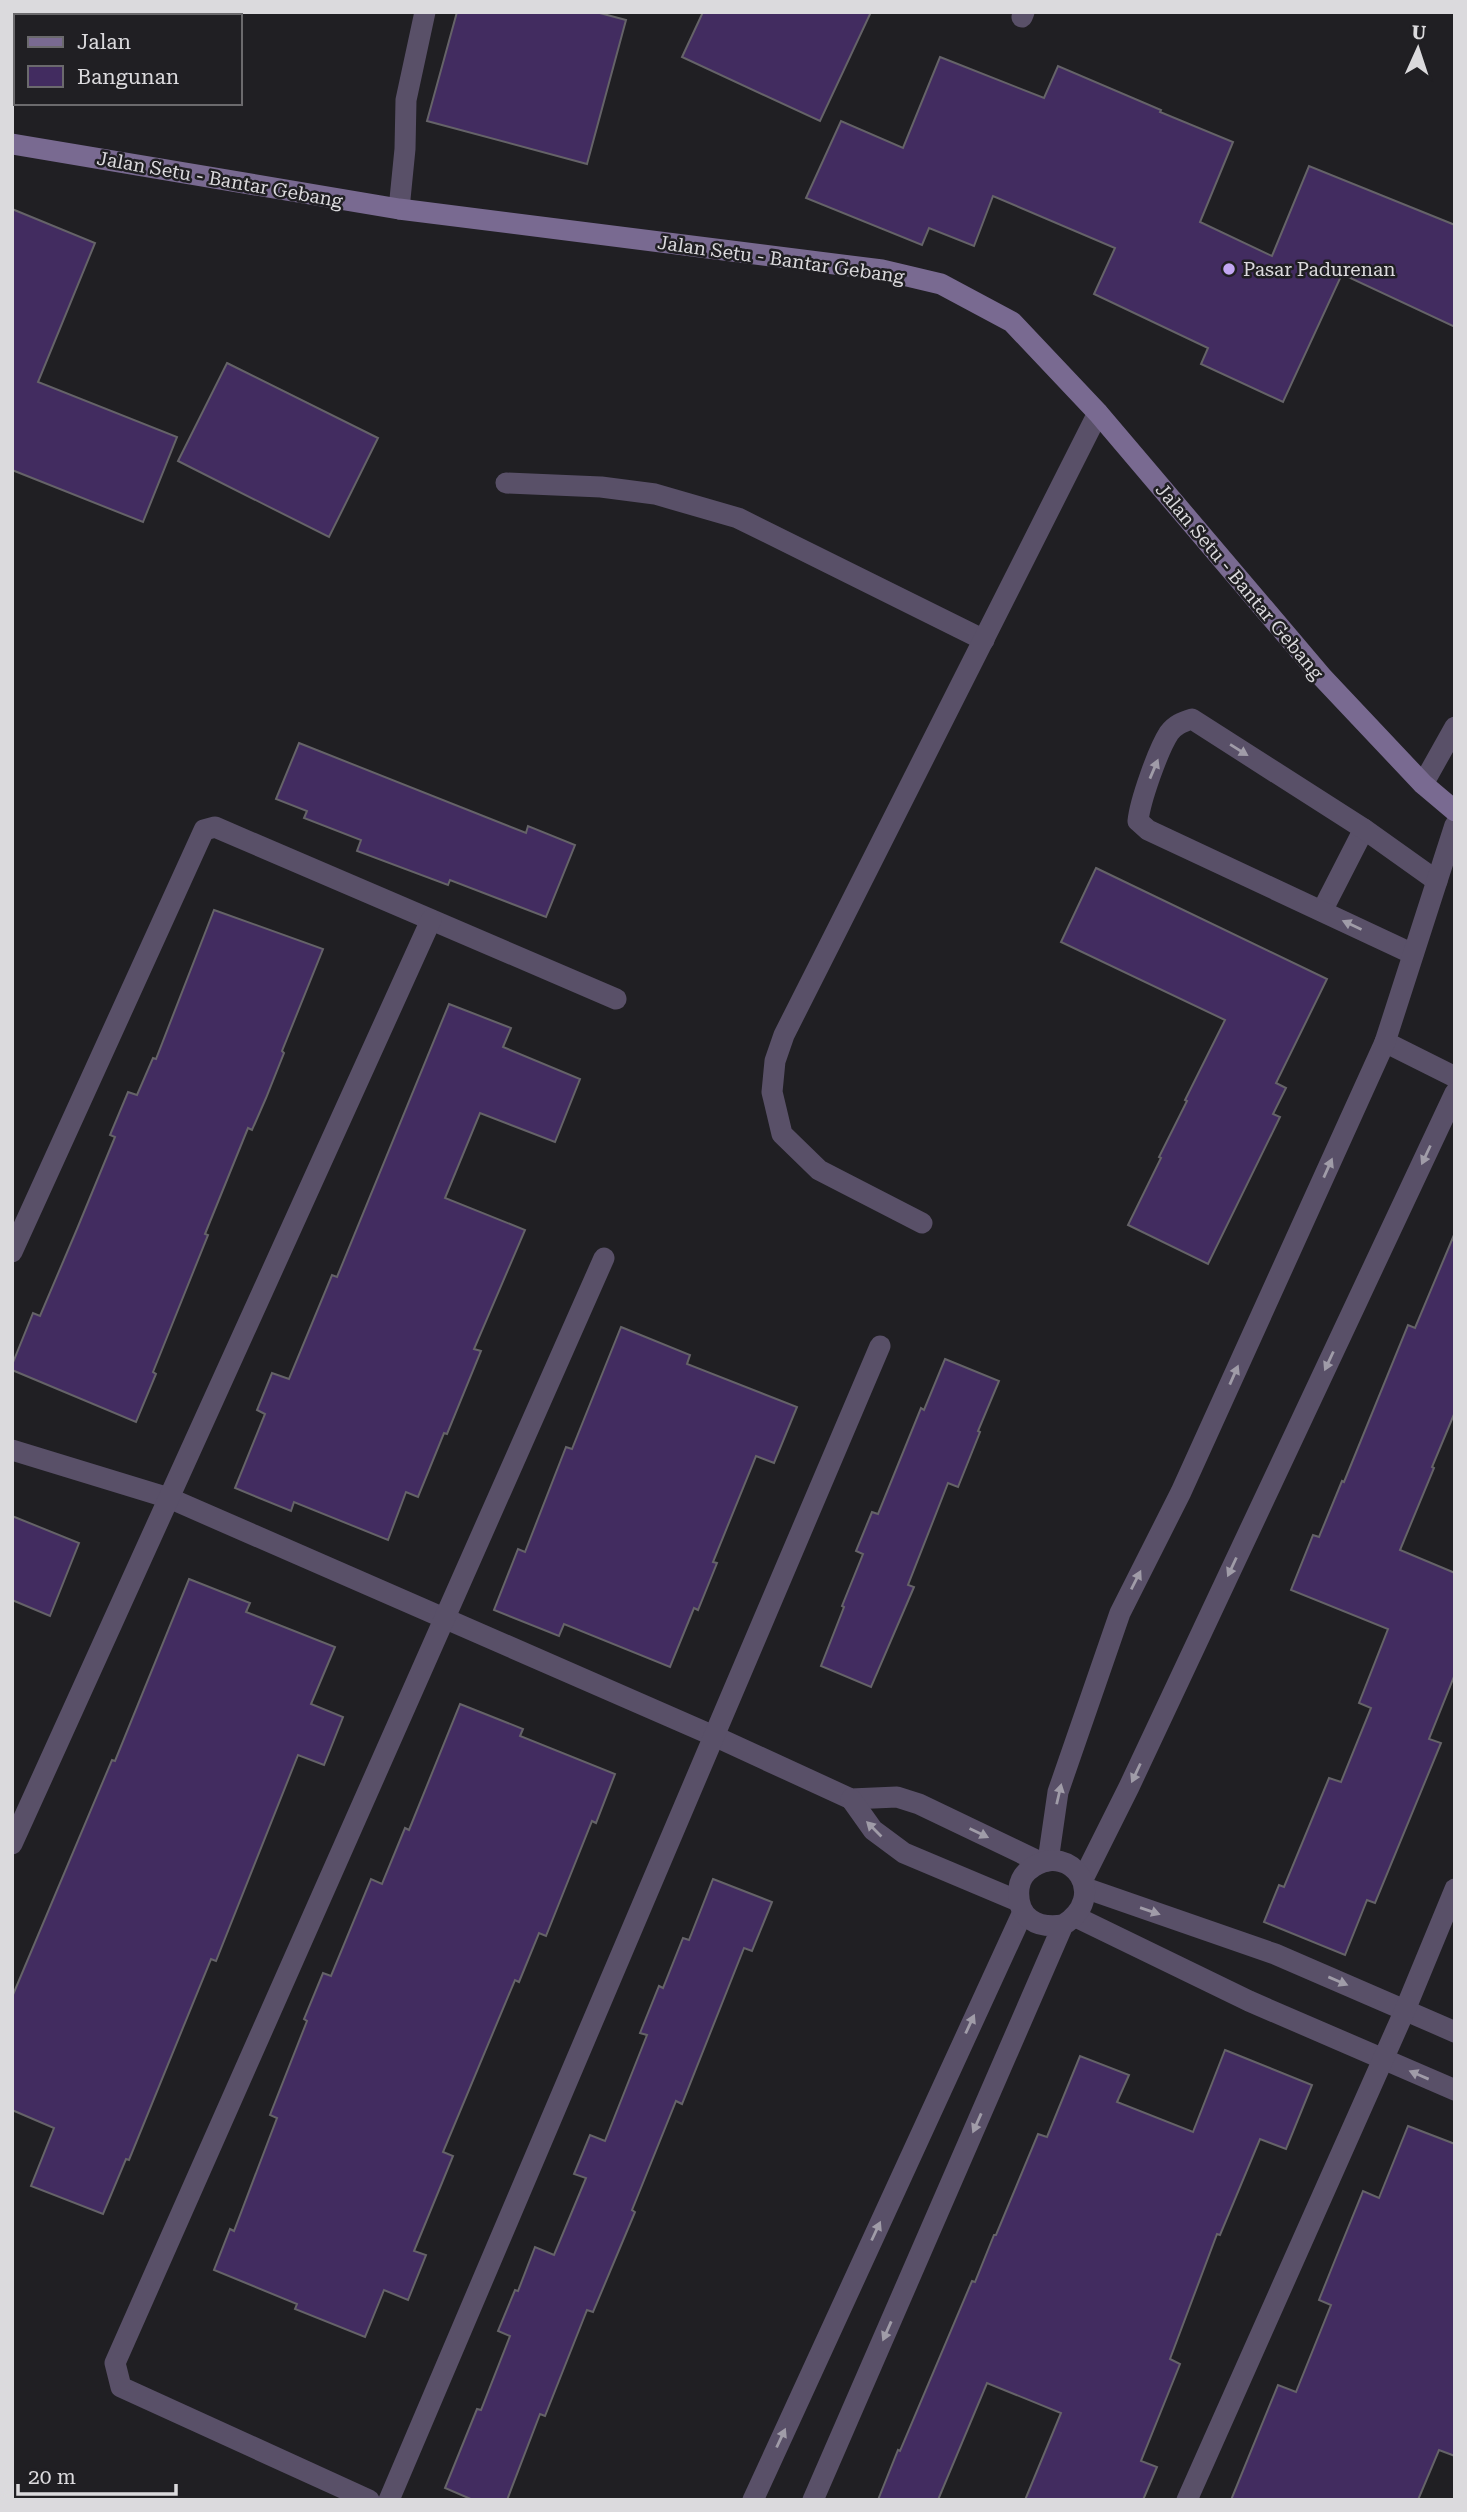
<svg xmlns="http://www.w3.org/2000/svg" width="1467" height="2512" font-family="'Roboto Serif',serif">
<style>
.building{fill:#422c60;stroke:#656368;stroke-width:2}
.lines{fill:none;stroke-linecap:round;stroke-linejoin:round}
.lane{stroke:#595068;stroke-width:21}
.street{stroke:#595068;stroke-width:21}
.secondary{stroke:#796a91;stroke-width:21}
.oneway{fill:#a09ca8}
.poi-dot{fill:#c3a7f2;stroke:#201f23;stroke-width:2.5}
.labels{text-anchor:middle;stroke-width:5;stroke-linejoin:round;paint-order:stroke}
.street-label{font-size:19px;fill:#dbdadd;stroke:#201f23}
.poi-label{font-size:19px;fill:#dbdadd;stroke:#201f23;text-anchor:start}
</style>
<rect width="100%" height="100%" fill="#201f23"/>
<g class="building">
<polygon points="457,12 596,12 626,20 587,164 427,121"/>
<polygon points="703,12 871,12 820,121 682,57"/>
<polygon points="940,57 1044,98 1058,66 1161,110 1160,112 1233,142 1200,222 1272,256 1309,166 1455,225 1455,327 1342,274 1283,402 1201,364 1208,348 1094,294 1115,248 993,196 974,246 929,228 922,245 806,198 841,121 903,148"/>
<polygon points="12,209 95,243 38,382 177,437 143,522 12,470"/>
<polygon points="227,363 378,438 329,537 178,461"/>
<polygon points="299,743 526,833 528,826 575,845 546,917 450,880 448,885 357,851 361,840 304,818 307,811 276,799"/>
<polygon points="1096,868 1327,979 1276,1083 1286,1088 1273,1114 1280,1117 1208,1264 1128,1225 1161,1158 1159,1157 1187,1101 1185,1100 1225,1020 1061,942"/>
<polygon points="214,910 323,949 282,1051 284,1053 266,1098 252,1130 248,1128 205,1234 208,1235 153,1372 156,1374 136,1422 12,1370 12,1365 33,1313 40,1316 77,1229 115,1137 110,1135 128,1092 137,1095 153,1058 156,1059"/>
<polygon points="449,1004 511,1028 503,1047 580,1079 555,1142 480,1113 445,1198 525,1230 474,1349 481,1351 447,1434 444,1433 418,1497 406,1492 388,1540 294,1502 291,1511 235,1488 265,1414 257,1410 272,1373 289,1379 332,1275 337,1277"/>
<polygon points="1454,1235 1455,1412 1432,1467 1434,1468 1400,1550 1455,1573 1455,1674 1429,1739 1441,1743 1375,1903 1367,1900 1345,1955 1264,1922 1279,1885 1284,1887 1329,1778 1341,1782 1371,1708 1359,1703 1388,1629 1291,1590 1313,1535 1319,1537 1342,1481 1344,1482 1408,1325 1415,1328"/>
<polygon points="621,1327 690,1355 687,1364 797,1407 774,1463 756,1456 713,1562 717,1563 698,1610 694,1608 670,1667 564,1624 559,1636 494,1610 518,1549 525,1552 566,1447 572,1449"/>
<polygon points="945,1359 999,1381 978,1431 980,1432 958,1487 948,1483 908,1585 914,1587 871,1687 821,1666 844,1607 842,1606 863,1554 856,1551 872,1512 878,1514 921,1408 924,1410"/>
<polygon points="12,1516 79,1543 50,1616 12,1600"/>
<polygon points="189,1579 250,1603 246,1612 335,1647 311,1704 343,1717 324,1765 298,1755 216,1961 211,1959 129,2160 126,2159 103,2214 31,2186 54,2128 12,2110 12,1997 112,1760 115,1761"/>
<polygon points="460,1704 523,1729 520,1736 615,1774 596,1823 592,1821 546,1936 539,1933 519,1982 515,1980 443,2152 453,2156 414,2251 426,2255 408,2300 384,2290 365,2337 295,2309 297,2304 214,2270 230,2229 234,2231 277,2118 270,2115 307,2021 304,2019 323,1973 331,1976 371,1879 382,1884 405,1828 409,1830"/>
<polygon points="713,1879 772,1902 752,1951 744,1948 682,2104 676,2101 632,2210 635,2212 593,2312 587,2310 545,2416 540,2414 507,2500 473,2500 445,2488 477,2409 481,2410 510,2336 498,2331 515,2290 518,2291 535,2247 554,2255 586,2178 574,2174 590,2135 605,2141 647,2035 640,2033 659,1986 663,1988 683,1938 689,1940"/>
<polygon points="1225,2050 1312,2085 1286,2149 1260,2139 1220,2235 1217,2234 1170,2359 1180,2364 1141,2461 1157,2467 1143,2500 1025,2500 1061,2413 987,2383 938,2500 878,2500 898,2450 900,2451 972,2281 975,2282 994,2235 996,2235 1038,2134 1047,2137 1080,2056 1129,2075 1117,2102 1193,2132"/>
<polygon points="1408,2126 1455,2144 1455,2456 1439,2450 1418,2500 1231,2500 1278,2385 1296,2392 1331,2305 1319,2300 1335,2260 1363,2191 1379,2198"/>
</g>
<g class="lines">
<g class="lane">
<polyline points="399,209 405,149 406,100 425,12"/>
<polyline points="506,483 601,487 655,494 738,518 984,640"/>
<polyline points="922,1223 819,1170 782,1134 772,1092 775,1061 784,1035 1098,413"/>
</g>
<g class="street">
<polyline points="1022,17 1024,12"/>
<polyline points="1423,784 1455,727"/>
<polyline points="1322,911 1364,829"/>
<path d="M1413,954L1148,830L1138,821C1140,801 1158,750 1169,733C1175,725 1182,722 1192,719L1364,829L1437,881"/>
<polyline points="1385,1042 1455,1077"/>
<polyline points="12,1252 204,830 215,827 616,999"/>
<polyline points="12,1450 169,1498 714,1736 851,1799 897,1797 919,1804 1040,1862"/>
<polyline points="851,1799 873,1830 904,1853 1018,1901"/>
<polyline points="12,1844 431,920"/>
<polyline points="1048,1861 1058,1792 1120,1613 1181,1492 1385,1042 1455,825"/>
<polyline points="1083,1879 1129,1787 1455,1093"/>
<polyline points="1085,1888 1275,1954 1455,2032"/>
<polyline points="1076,1917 1249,2001 1455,2090"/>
<polyline points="369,2500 121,2387 115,2363 604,1258"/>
<polyline points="389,2500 880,1346"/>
<polyline points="753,2500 1023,1912"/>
<path d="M813,2500L1063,1925C1110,1896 1071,1842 1033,1867C1025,1872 1020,1879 1019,1888C1016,1918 1037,1929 1063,1925"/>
<polyline points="1187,2500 1405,2010 1455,1889"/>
</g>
<polyline class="secondary" points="12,144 399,209 882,270 941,284 1012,322 1098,413 1323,678 1423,784 1455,811"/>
</g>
<defs><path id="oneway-solid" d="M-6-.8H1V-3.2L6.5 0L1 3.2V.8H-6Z" transform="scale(1.75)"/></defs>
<g class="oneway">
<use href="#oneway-solid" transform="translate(1239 750) rotate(32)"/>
<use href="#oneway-solid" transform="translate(1154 769) rotate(-67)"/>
<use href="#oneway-solid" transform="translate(1352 925) rotate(-155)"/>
<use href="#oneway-solid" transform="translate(1426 1155) rotate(115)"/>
<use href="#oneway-solid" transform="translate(1328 1168) rotate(-66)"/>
<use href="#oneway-solid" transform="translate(1329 1361) rotate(115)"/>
<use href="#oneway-solid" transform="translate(1234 1375) rotate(-66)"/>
<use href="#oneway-solid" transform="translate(1232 1567) rotate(115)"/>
<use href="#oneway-solid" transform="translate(1136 1580) rotate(-63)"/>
<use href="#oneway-solid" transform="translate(1136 1773) rotate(115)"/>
<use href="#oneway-solid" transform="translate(1059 1794) rotate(-77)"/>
<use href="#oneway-solid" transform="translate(874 1829) rotate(-135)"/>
<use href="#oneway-solid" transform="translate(979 1833) rotate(26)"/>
<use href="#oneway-solid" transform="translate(1150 1911) rotate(19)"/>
<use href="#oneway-solid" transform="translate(1338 1981) rotate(23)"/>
<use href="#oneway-solid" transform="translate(970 2024) rotate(-65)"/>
<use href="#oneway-solid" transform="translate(1419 2075) rotate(-157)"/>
<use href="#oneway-solid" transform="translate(977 2123) rotate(114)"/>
<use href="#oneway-solid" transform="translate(876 2231) rotate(-65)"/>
<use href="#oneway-solid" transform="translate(887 2331) rotate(114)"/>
<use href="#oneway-solid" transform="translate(781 2438) rotate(-65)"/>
</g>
<circle class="poi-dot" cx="1229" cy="269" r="7"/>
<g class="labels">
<g class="street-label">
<text transform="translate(220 179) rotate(10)" y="7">Jalan Setu - Bantar Gebang</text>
<text transform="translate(781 259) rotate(8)" y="7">Jalan Setu - Bantar Gebang</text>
<text transform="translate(1240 581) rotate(50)" y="7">Jalan Setu - Bantar Gebang</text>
</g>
<g class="poi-label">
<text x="1243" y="276">Pasar Padurenan</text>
</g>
</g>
<rect width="1467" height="2512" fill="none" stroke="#dbdadd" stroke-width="28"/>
<rect x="14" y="14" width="228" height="91" fill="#201f23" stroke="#6b6a6d" stroke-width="2"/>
<rect x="28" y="37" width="35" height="10" fill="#796a91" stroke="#6b6a6d" stroke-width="2"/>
<text x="77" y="49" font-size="21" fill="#dbdadd">Jalan</text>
<rect x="28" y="66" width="35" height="21" fill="#422c60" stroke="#6b6a6d" stroke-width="2"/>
<text x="77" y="84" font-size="21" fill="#dbdadd">Bangunan</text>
<g transform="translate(1418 49) rotate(3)" stroke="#201f23" stroke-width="5" paint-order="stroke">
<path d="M0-5L12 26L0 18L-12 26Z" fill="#dbdadd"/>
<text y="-10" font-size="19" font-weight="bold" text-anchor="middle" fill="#dbdadd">U</text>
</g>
<path d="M18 2484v10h158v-10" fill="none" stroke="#dbdadd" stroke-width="3.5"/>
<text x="28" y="2484" font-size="21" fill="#dbdadd" stroke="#201f23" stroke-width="5" paint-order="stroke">20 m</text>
</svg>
